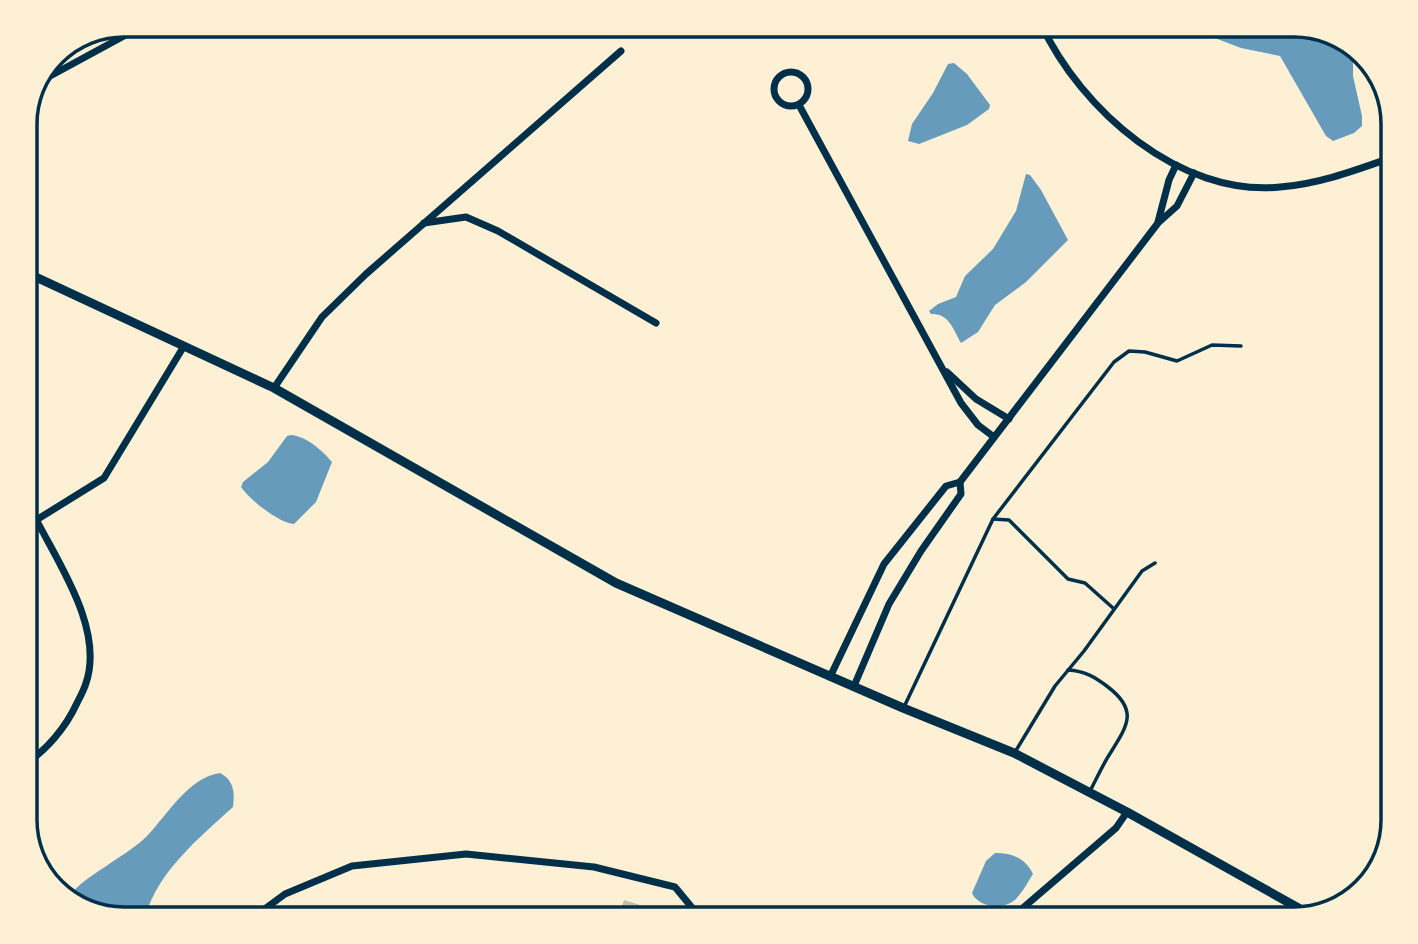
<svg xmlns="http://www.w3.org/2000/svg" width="1418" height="944" font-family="'Golos Text',sans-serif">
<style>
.water{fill:#669bbc}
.building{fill:#bec0b2}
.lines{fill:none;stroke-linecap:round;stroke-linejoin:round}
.service{stroke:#003049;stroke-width:3.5}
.minor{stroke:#003049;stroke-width:7}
.tertiary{stroke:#003049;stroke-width:9}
.rim{fill:none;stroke:#003049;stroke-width:3.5}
</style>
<rect width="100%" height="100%" fill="#fdf0d5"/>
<g class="water">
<polygon points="1205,25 1294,25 1350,41 1353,45 1353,76 1362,116 1362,126 1354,133 1333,141 1326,136 1280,56 1241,48 1207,35"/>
<polygon points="954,63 967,74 990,105 989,109 967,125 919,144 908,141 912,124 933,93 948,64"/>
<path d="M1026,174L1030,175L1041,190L1068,240L1026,282L995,305L978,332L961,343C953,329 949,313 931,314L929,311L938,304L956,297L965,276L993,249L1016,211Z"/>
<path d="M291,435C306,436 323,451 332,462L316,502L294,524C279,523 250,500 241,487L243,482L268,462L287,436Z"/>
<path d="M220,773C234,780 235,793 233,807C199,838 157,872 145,918L124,919L67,901C75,884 97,873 112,862C124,854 137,846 147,836C168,814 189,777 220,773Z"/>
<path d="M995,853C1012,853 1025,858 1033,874C1027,883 1021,896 1012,902C1000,910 977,906 972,893L986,861Z"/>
</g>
<polygon class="building" points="624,900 640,905 637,914 640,915 642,910 657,915 655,919 636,919 619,914"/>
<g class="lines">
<g class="service">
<polyline points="993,519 1009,520 1068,579 1085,583 1113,608"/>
<path d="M1068,670C1085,671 1095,677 1108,687C1138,710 1128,725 1111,752C1103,764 1097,778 1090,791"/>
<polyline points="904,707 993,519 1114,362 1129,351 1145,352 1177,361 1212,345 1241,346"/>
<polyline points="1015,752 1055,686 1084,651 1142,571 1155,563"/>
</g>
<g class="minor">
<path d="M1041,24C1081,110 1180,197 1280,187C1319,184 1356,170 1393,157"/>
<circle cx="791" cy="89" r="17"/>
<polyline points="41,81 146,24"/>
<polyline points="799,105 961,403 978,425 994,437"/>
<polyline points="1158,222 1169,180 1176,165"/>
<polyline points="424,223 466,217 498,231 656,323"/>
<polyline points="947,372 976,399 1009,419"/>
<polyline points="274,388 322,317 366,274 621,51"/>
<polyline points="25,527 104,478 184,346"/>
<polyline points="830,677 884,564 946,486 960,482 1158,223 1177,206 1194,173"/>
<polyline points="854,686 889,604 921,551 961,494 960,482"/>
<path d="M25,764C47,750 66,727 77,703C80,697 84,690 86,683C104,630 60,566 37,521"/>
<polyline points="251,919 285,894 352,866 466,854 594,867 675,887 694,910 695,919"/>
<polyline points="1010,919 1116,828 1127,812"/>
</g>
<polyline class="tertiary" points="25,272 274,388 616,583 903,708 1014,753 1127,812 1311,915"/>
</g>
<path d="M0 0H1418V944H0ZM124 37H1294A87 87 0 0 1 1381 124V820A87 87 0 0 1 1294 907H124A87 87 0 0 1 37 820V124A87 87 0 0 1 124 37Z" fill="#fdf0d5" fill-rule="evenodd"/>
<path class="rim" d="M124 37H1294A87 87 0 0 1 1381 124V820A87 87 0 0 1 1294 907H124A87 87 0 0 1 37 820V124A87 87 0 0 1 124 37Z"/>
</svg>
